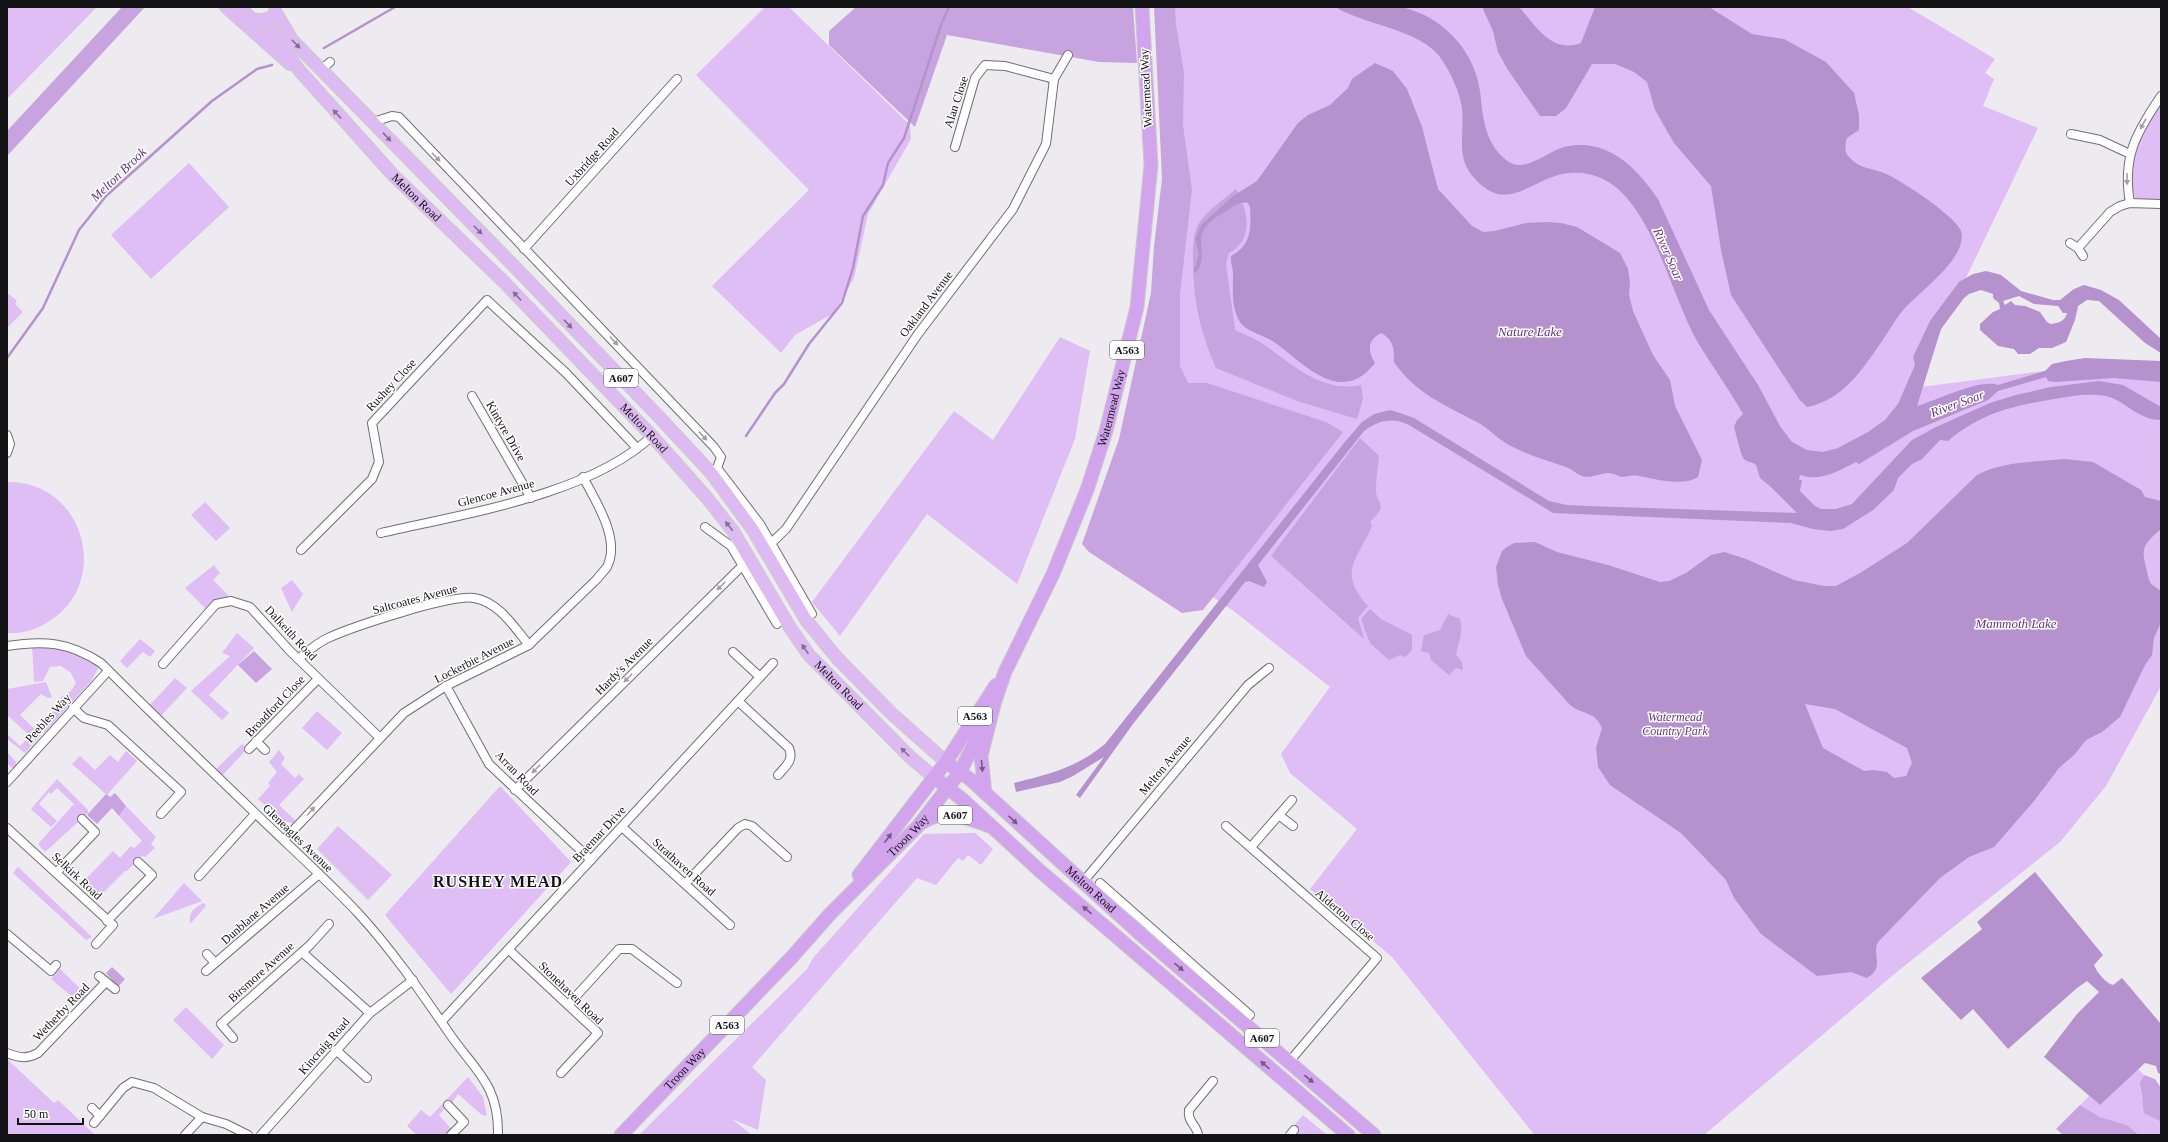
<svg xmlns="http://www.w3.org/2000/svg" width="2168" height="1142" font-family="'Times New Roman',serif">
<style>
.green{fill:#dfbdf5}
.forest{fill:#c7a3e0}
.water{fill:#b591cd;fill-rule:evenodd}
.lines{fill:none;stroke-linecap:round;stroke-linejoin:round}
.stream{stroke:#b591cd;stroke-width:2.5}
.minor-casing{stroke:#716e73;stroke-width:10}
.primary-casing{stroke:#cbcbcb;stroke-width:14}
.trunk-casing{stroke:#cbcbcb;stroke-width:15}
.minor{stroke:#fff;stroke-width:8}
.primary{stroke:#ddbbf2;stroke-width:12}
.trunk{stroke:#d2a4ee;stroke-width:13}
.oneway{fill:#826f8e}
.oneway2{fill:#a1a0a1}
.oneway3{fill:#725b81}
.labels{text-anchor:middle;stroke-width:3;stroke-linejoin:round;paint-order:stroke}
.shield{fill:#fff;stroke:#5a595a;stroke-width:1}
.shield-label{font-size:11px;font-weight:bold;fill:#131214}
.street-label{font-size:12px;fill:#131214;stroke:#fff}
.park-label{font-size:12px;font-style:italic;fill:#653780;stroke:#fff}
.water-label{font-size:13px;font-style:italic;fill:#63357e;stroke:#fff}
.district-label{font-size:16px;font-weight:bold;letter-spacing:1px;fill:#131214;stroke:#fff}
</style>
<rect width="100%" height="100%" fill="#eeebf0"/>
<g class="green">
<polygon points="7,7 97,7 7,99"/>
<polygon points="765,7 789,7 910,125 911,139 868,214 854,278 834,313 795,335 781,353 712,286 809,190 696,75"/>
<polygon points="1159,7 1908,7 1995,59 1985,73 1994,79 1983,106 2038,128 1913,388 2067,368 2161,380 2161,686 2106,786 2060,842 1898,971 1704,1135 1532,1135 1533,1133 1392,957 1310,889 1357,829 1290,773 1281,754 1330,687 1235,612 1133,542 1170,178"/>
<path d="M2161,102V201L2135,198C2122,164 2143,130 2161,102Z"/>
<polygon points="189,163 229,207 151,279 111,235"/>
<polygon points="9,294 17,301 15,304 23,312 7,328 7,295"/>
<polygon points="1060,337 1090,351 1075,439 1017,584 927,514 840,636 812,602 954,411 993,440"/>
<path d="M7,482C84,480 113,583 48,622C36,630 21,634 7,633Z"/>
<polygon points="205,502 230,528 216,541 191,515"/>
<polygon points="214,565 220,573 213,580 229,596 219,601 208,611 185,588"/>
<polygon points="292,580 303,594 292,612 281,588"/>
<polygon points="237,633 254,648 209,695 229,713 222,720 191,691 230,656 222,653"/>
<polygon points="140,639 155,651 150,657 143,652 127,668 120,661"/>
<polygon points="32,644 66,645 101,663 91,681 45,732 40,728 54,711 61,697 71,691 76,683 71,673 61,666 50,667 43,681 34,682"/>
<polygon points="175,678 187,688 159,718 148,707"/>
<polygon points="46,682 52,697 48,698 41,694 20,715 41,735 25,753 7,739 7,734 20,746 30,736 7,715 7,689"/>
<polygon points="317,711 342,733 327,750 302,728"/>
<polygon points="242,744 247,749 220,778 214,771"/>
<polygon points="279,750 285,758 281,764 295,778 299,774 304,779 279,805 297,822 295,824 282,820 258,799 270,786 268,783 277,772 269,762"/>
<polygon points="126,751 137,761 107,795 72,764 80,756 95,770 110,755 118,762"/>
<polygon points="7,752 16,762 16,768 12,768 7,763"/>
<polygon points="57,779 88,810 88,813 45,852 38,844 74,804 57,788 51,794 49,792 39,804 57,821 51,827 31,809"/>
<polygon points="500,786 571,862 451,994 385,915"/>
<polygon points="126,806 156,837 151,844 155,848 145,857 142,856 127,871 125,871 97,899 81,884 113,851 120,858 131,846 134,848 142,841 119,816"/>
<polygon points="338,826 392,875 368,900 317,849"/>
<polygon points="975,833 993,849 981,865 968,855 963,861 958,858 936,885 917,878 752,1067 766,1080 758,1130 732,1119 752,1135 639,1135 807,969 813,958 924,834"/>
<polygon points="18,867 92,937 86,940 13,873"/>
<polygon points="184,883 202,901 153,919"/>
<path d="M204,903L206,906L190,924C188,913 194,907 204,903Z"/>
<polygon points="60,969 89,997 82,1005 51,979"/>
<polygon points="186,1007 224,1045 212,1059 173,1020"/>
<polygon points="7,1059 54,1103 58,1100 95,1135 7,1135"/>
<path d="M2138,1069L2144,1075C2136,1092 2143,1115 2161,1122V1135H2139L2127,1125L2100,1117L2080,1105L2089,1096L2100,1105Z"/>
<polygon points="468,1077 483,1097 487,1116 482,1115 458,1094 451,1104 444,1103 448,1105 439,1115 454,1132 451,1135 417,1135 407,1126 421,1110 430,1117"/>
<polygon points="1303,1115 1327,1135 1290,1135 1292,1128"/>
</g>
<g class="forest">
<polygon points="122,7 145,7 7,156 7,131"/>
<polygon points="856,7 1133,7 1137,63 1099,62 947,35 915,127 829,45 829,31"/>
<polygon points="1154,7 1175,7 1176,25 1184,72 1183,125 1192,190 1180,294 1180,366 1188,383 1207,383 1326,422 1343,432 1203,610 1182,613 1089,552 1082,544 1119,439 1151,293 1154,246 1162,179"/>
<path d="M1236,189C1248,211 1255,238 1229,253L1226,264L1235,330C1243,334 1252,337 1260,342C1290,362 1321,394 1361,385L1363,399L1357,419L1297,401L1216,368C1201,334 1194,305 1193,267C1193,253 1192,239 1198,225C1205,211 1225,199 1236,189Z"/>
<path d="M1360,438L1379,456C1378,467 1376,478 1376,488C1375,507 1391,501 1370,522L1372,526C1357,560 1337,572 1368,606L1358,618L1364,639L1271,556Z"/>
<polygon points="1370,609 1381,619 1412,635 1412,650 1405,657 1400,655 1389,660 1370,643 1361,619"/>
<path d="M1448,614L1460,619C1464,633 1458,642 1456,655L1462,662L1463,670L1456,668L1449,675L1431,660L1429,653L1421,651L1424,635L1440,630Z"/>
<polygon points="254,651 272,669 256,683 238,665"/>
<polygon points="115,793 126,806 119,816 112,808 97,824 87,815 106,794 110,797"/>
<polygon points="112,967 125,979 118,987 106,973"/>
<polygon points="2144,1075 2155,1079 2161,1088 2161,1122 2144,1113 2140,1083"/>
<polygon points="2080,1105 2100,1117 2127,1125 2139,1135 2063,1135 2056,1129"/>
</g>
<g class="water">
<path d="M1336,7C1355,7 1383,4 1400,7C1441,15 1474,49 1480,91C1483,117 1484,142 1506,160C1524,175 1546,152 1564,147C1607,137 1636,167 1658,199L1709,310L1758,385L1780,426L1792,442L1807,450L1823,452L1838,448L1868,432L1885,420L1898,404L1915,365L1913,357L1930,321L1959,282L1973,274L1986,271L1994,273L2001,275L2021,291L2053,300H2060L2074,289L2084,285L2101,290L2119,300L2161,339V353L2145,343L2099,301L2087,300L2078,306L2075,320L2066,342L2052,348H2039L2030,354H2018L2014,349L1998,346L1980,330V324L1993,312L2000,309L1999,303L1993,298V294L1981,290L1969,294L1964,298L1941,329L1917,406C1937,400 1981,378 1998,385L2045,371L2052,364L2066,361L2085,358L2161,361V382L2114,378L2055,382L2048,381L2046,377L1998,391L1988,400L1913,431L1859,464L1856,462C1838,471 1821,482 1800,475L1799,480H1802L1800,491L1815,506L1821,509H1836L1852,504L1912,440L1936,427L1990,403L2016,395L2051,387L2099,381L2123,385L2161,407V420C2137,420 2125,400 2106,396C2088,393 2072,396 2054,399C2012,406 1981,413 1948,441L1940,440L1922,459L1912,464L1898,478L1894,490L1873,510L1843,529L1830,531L1813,529L1791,523L1553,513L1409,425C1392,417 1379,420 1364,431L1258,565L1267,582L1264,587L1249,581L1245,582L1133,724L1080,798L1076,795L1104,757L1073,776L1060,782L1016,792L1014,783C1049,774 1076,768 1105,744L1344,443L1362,422L1374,414L1390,410L1397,412L1414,418L1549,501L1567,505L1588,506L1797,513L1771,487L1760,478L1756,465C1753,462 1748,462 1745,460C1741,458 1736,433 1734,427L1737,420L1743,414C1729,389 1712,366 1697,341C1671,295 1651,200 1601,178C1587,172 1570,171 1555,176C1527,185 1505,210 1477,181C1454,158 1465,136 1462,109C1460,92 1450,71 1440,57C1422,34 1383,27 1357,17C1350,14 1342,12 1336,7ZM2019,296L2034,304L2058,306L2063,313H2067C2065,321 2059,323 2051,324L2047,322L2040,312L2025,306L2015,305L2011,301L2005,305L2003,301Z"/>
<path d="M1482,7H1519C1536,26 1551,54 1581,43L1595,7H1709L1752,34L1784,39L1826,62L1854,93L1859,115V130L1847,138C1845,144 1844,152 1849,157C1860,169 1868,167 1881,172C1897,177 1956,216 1961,231C1969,257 1919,292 1904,309C1896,318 1889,331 1882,341C1862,370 1843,400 1807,407L1799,399L1731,295L1721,250L1711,186L1674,143L1655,110L1647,82L1634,72L1615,64H1592L1566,108L1556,116H1540L1508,70L1498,52L1493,31Z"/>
<path d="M1375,63L1393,71L1407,89L1422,127L1438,189L1472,226L1483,232L1495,231L1526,223L1546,222L1561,223L1577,227L1620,253L1628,269L1630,282L1629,295L1633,311L1653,355L1670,380L1675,406L1702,460L1698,477C1682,487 1656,479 1639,476C1633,475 1629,476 1623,477C1619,477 1614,473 1609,473C1600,473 1590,479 1582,476C1576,474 1572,469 1566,467C1547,460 1527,455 1509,445C1498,439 1488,428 1477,422C1445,405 1416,394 1394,362C1394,349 1394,340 1381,333C1368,339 1367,351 1375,363C1340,408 1303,362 1274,342C1264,335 1246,332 1240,322C1231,307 1233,290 1233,274C1233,267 1230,262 1231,256C1252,245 1251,228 1250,207L1248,203C1240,201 1234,206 1228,210C1217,216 1200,226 1201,242C1202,255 1204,262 1195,274L1194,270L1199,254L1195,239L1201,225L1233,196L1257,181L1298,123L1308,115L1330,105L1348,88L1352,79Z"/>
<path d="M2064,459L2093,462L2141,490L2145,497L2161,501V529C2137,549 2143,552 2149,580L2151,584L2161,591V622L2154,638L2152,655L2145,665L2120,717L2102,732L2086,740L2075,754L2059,768L2034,801L1994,847L1969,857L1940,878L1878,942C1871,956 1886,966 1867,978L1851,972L1817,976L1761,934L1734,898L1726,880L1681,833L1610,785L1598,767L1596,748L1602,728C1594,710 1584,716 1570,705L1526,656L1502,599L1498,585L1496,567L1502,551L1507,547L1514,543L1535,542L1557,552L1608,565L1660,582L1669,581L1686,573L1711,555L1724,552L1746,559L1794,580L1824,586H1836L1860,573L1907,543L1977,475C2002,461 2036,462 2064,459ZM1805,704L1835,709L1907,748L1912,763L1906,776L1894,778L1887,772L1873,770L1864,771L1823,748Z"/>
<path d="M2035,872L2103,955L2094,965C2097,973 2106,983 2113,985L2122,978L2161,1024V1074L2158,1073L2156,1066L2145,1063L2100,1105L2044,1057L2077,1014L2099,992L2087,981L2077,988L2008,1049L1973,1009L1961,1020L1921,978L1982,929L1977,922Z"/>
</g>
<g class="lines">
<g class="stream">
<polyline points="324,48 395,7"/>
<polyline points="7,358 43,308 79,230 106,196 212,101 257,69 272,65"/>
<polyline points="746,436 775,393 784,384 809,344 842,303 853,268 863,216 883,185 888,163 904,138 942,22 949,7"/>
</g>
<defs>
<g id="minor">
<polyline points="321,70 330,62"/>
<polyline points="373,122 392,116 399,117 714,447 721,457 717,468 712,474"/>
<polyline points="2071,134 2100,140 2130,154"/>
<polyline points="955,147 975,78 985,65 1005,66 1054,79"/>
<path d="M2130,203C2122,157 2136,133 2161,96"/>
<polyline points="2070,243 2078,248"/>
<polyline points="524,249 677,79"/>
<polyline points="2083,256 2078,248 2110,212 2120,206 2130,203 2161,204"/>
<polyline points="472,396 531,498"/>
<polyline points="7,435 10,444 7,453"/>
<polyline points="717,468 760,524 812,614"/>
<polyline points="705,527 731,546 777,624"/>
<path d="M381,533C462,514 590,495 652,436"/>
<polyline points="301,550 372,479 379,462 372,423 487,300 566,373 637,448"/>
<polyline points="764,550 786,529 918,334 1013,209 1046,144 1054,79 1068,55"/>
<path d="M7,646C44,640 69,642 101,663C151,713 203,763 254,812C289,846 325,878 358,913C392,950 421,992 449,1033C475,1071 499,1084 498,1135"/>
<polyline points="733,652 760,677"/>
<path d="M298,659C307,652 317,643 328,638C352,627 451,594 474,598C499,602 514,627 529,645"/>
<polyline points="163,664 216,604 231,601 250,607 290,651 379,737"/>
<polyline points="446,686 489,764 591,860"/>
<path d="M738,701L789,748C794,760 786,766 778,775"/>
<polyline points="73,708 84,718 108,725 181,792 161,814"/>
<polyline points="256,741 265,750"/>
<polyline points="249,749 318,679"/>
<polyline points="7,782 108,671"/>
<polyline points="515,790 739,569 750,560"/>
<polyline points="1280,816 1293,826"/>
<polyline points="1226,826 1377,958 1289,1062"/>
<polyline points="622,827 730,925"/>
<polyline points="7,828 113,925 96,944"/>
<path d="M284,840L404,713L446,686L529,645L597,579C600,575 604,571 607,567C621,539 596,502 583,477"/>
<polyline points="1251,847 1292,800"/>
<polyline points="56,873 95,832 82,819"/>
<polyline points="199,876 255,814"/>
<polyline points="1083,882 1248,685 1269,668"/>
<polyline points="1100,883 1250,1015 1243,1022"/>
<polyline points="685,884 738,828 745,824 752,826 787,857"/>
<polyline points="107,921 152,875 138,862"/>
<polyline points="7,934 51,971 56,965"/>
<polyline points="509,950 598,1033 561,1073"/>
<polyline points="302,952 370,1013"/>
<polyline points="207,954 215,963"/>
<polyline points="206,971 319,874"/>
<polyline points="99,976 115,989"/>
<polyline points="568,1005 619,949 632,949 677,983"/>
<polyline points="442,1021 773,663"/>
<polyline points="233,1038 221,1024 310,945 329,924"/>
<polyline points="336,1050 367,1078"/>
<path d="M7,1053C19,1058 27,1059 38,1053L106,982"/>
<polyline points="448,1105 464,1122 451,1135"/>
<polyline points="92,1108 100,1116"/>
<polyline points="94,1123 123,1088 132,1082 154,1088 202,1117 226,1124 248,1135"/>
<polyline points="185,1135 202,1117"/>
<polyline points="261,1135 370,1013 413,980"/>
<path d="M1198,1135C1197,1125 1187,1122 1189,1110L1213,1081"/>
<polyline points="1290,1135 1294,1130"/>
</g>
<g id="primary">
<polyline points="226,7 290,64"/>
<path d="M243,7C247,19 257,23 269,18"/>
<polyline points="275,11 292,40 510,262 661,419 712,474 753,530 806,620 837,658 891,713 946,762"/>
<path id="s1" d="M263,20L299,70L393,175L504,282L652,436L707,498L733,531L789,626L809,655L910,757L934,777"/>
</g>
<g id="trunk">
<path id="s2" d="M946,762L971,780L1139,933L1374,1135"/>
<polyline points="934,777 963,800 1040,871 1348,1135"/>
<path id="s3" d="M985,793L981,756L995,701L1005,672L1053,574L1087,490L1106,431L1137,307L1151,165L1142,7"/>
<path d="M923,822C948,807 965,818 990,826"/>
<polyline points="859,875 946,762 996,685"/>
<path id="s4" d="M621,1135L792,957L830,914L918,826L960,772L983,726"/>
</g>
</defs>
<use href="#minor" class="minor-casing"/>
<use href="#primary" class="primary-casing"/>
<use href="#trunk" class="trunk-casing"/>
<use href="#minor" class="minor"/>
<use href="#primary" class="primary"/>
<use href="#trunk" class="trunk"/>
</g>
<defs><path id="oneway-solid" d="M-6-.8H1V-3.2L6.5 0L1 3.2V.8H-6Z"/></defs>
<g class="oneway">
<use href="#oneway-solid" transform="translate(296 44) rotate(46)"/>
<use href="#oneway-solid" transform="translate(337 114) rotate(-133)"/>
<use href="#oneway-solid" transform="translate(387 137) rotate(47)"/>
<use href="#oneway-solid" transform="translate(478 230) rotate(45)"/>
<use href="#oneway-solid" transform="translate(517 296) rotate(-133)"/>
<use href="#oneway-solid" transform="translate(568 324) rotate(47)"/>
<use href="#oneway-solid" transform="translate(729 526) rotate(-129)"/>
<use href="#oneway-solid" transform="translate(805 649) rotate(-125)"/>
<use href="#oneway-solid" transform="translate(905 752) rotate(-135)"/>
</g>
<g class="oneway2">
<use href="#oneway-solid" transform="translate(2143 124) rotate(119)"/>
<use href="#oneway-solid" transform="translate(436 157) rotate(46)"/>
<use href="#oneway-solid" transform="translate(2127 179) rotate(90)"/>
<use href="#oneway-solid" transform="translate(614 341) rotate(47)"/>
<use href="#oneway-solid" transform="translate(703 436) rotate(47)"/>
<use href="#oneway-solid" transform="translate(721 586) rotate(135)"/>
<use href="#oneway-solid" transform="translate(628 678) rotate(135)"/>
<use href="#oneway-solid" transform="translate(536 769) rotate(135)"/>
<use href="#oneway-solid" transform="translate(311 811) rotate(-48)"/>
</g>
<g class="oneway3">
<use href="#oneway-solid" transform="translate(982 766) rotate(84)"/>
<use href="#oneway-solid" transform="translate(1013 820) rotate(43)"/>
<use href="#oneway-solid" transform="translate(888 838) rotate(-53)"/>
<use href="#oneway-solid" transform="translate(1087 910) rotate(-140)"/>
<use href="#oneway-solid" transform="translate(1179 967) rotate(41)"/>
<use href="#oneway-solid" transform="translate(1265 1065) rotate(-139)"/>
<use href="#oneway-solid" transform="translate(1309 1079) rotate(39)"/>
</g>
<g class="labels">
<g class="shield">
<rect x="1110" y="341" width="34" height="18" rx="3"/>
<rect x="604" y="369" width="34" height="18" rx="3"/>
<rect x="958" y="707" width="34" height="18" rx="3"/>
<rect x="938" y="806" width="34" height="18" rx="3"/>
<rect x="710" y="1016" width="34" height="18" rx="3"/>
<rect x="1245" y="1029" width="34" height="18" rx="3"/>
</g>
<g class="shield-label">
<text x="1127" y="354">A563</text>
<text x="621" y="382">A607</text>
<text x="975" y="720">A563</text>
<text x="955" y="819">A607</text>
<text x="727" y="1029">A563</text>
<text x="1262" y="1042">A607</text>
</g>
<g class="street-label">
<text transform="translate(1146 88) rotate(-93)" y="4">Watermead Way</text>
<text transform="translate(956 102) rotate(-72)" y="4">Alan Close</text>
<text transform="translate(592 157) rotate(-48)" y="4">Uxbridge Road</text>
<text dy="4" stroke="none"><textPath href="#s1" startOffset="235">Melton Road</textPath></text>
<text transform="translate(926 304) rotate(-53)" y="4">Oakland Avenue</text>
<text transform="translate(391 385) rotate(-47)" y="4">Rushey Close</text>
<text dy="4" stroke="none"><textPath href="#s3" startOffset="410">Watermead Way</textPath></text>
<text dy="4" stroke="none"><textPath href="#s1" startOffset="559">Melton Road</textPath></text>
<text transform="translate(506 431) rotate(60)" y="4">Kintyre Drive</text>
<text transform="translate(496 493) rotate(-15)" y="4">Glencoe Avenue</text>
<text transform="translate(415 599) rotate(-15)" y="4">Saltcoates Avenue</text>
<text transform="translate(291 633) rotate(47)" y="4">Dalkeith Road</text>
<text transform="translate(474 660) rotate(-27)" y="4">Lockerbie Avenue</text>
<text transform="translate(624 666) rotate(-45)" y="4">Hardy's Avenue</text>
<text dy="4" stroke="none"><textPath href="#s1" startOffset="883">Melton Road</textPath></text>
<text transform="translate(275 706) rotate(-46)" y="4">Broadford Close</text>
<text transform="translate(48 718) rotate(-48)" y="4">Peebles Way</text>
<text transform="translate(1165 765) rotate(-50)" y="4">Melton Avenue</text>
<text transform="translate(517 773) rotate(46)" y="4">Arran Road</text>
<text transform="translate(599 834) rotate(-47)" y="4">Braemar Drive</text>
<text dy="4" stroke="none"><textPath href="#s4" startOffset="415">Troon Way</textPath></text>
<text transform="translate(298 838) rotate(44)" y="4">Gleneagles Avenue</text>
<text transform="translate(684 867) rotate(42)" y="4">Strathaven Road</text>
<text transform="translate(77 876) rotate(43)" y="4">Selkirk Road</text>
<text dy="4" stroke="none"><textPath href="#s2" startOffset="193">Melton Road</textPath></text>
<text transform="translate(255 914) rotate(-41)" y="4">Dunblane Avenue</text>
<text transform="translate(1345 915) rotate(40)" y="4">Alderton Close</text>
<text transform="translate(261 972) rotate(-42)" y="4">Birsmore Avenue</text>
<text transform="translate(571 993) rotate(44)" y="4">Stonehaven Road</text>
<text transform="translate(61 1012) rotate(-46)" y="4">Wetherby Road</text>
<text transform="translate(324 1046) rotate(-49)" y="4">Kincraig Road</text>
<text dy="4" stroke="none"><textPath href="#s4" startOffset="92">Troon Way</textPath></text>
</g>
<g class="park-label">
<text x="1675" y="721">Watermead<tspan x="1675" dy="14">Country Park</tspan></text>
</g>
<g class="water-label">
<text transform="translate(118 174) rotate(-44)" y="5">Melton Brook</text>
<text transform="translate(1669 254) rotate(66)" y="5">River Soar</text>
<text x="1530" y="336">Nature Lake</text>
<text transform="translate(1957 403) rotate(-20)" y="5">River Soar</text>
<text x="2016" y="628">Mammoth Lake</text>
</g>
<g class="district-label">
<text x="498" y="887">RUSHEY MEAD</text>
</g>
</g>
<rect width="2168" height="1142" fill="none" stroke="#131214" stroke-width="16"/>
<path d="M18 1118v6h65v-6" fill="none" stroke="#131214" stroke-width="2"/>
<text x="24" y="1118" font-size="12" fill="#131214" stroke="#ffffff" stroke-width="3" paint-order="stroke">50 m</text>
</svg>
